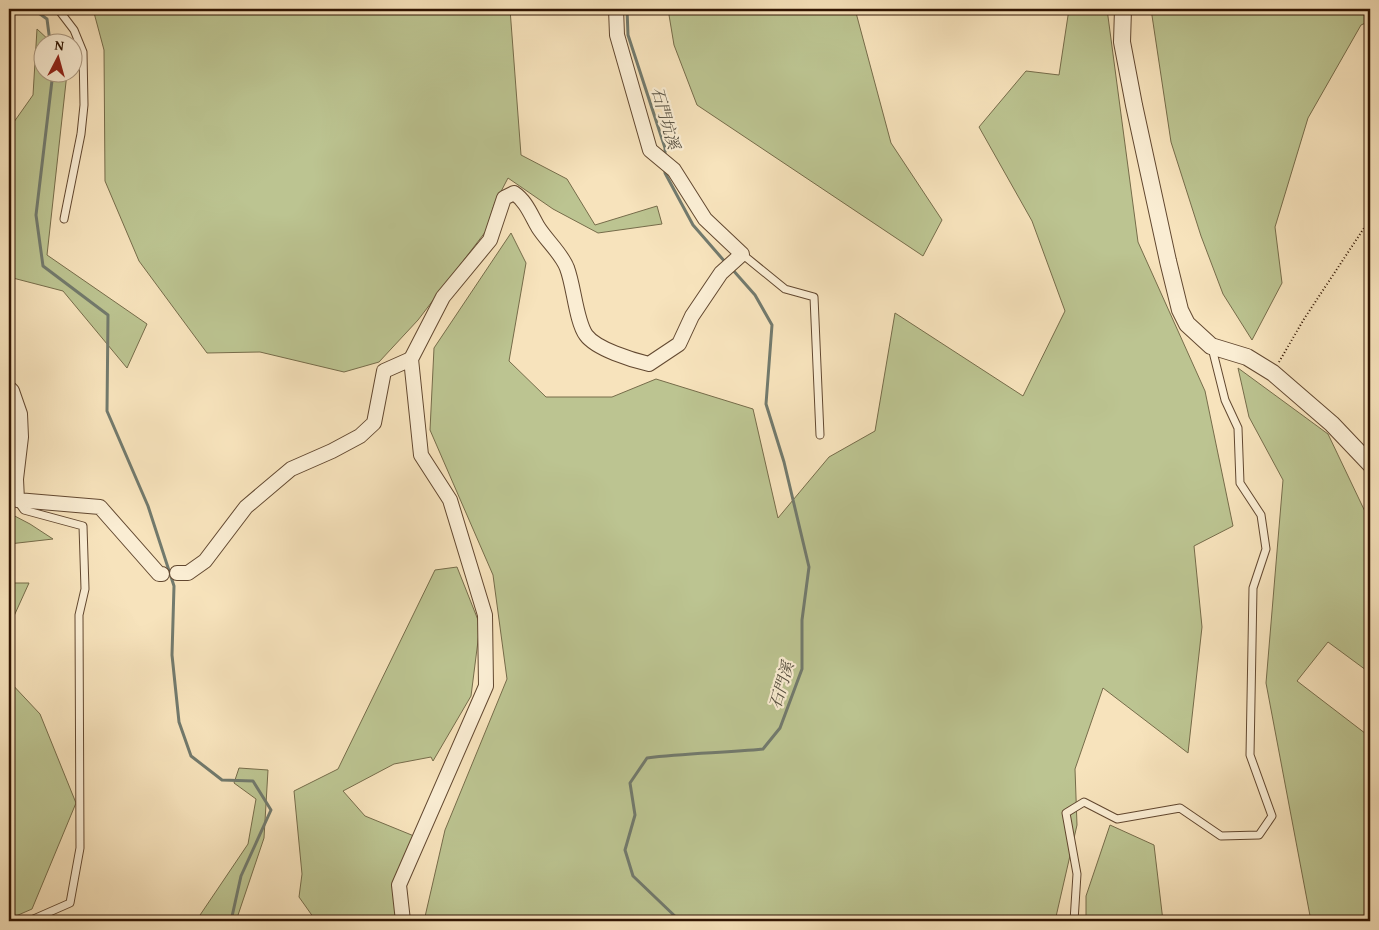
<svg xmlns="http://www.w3.org/2000/svg" width="1379" height="930" font-family="'Gentium Book Plus','Noto Serif TC',serif">
<style>
.green{fill:#bcc491;stroke:#766c4a}
.lines{fill:none;stroke-linecap:round;stroke-linejoin:round}
.stream{stroke:#727a6d;stroke-width:3}
.service-casing{stroke:#624830;stroke-width:9}
.minor-casing{stroke:#624830;stroke-width:16}
.tertiary-casing{stroke:#624830;stroke-width:18}
.path{stroke:#311502;stroke-width:2;stroke-dasharray:1 2.5;stroke-linecap:butt}
.service{stroke:#faedd3;stroke-width:7}
.minor{stroke:#faedd3;stroke-width:14}
.tertiary{stroke:#faedd3;stroke-width:16}
.labels{text-anchor:middle;stroke-width:4.5;stroke-linejoin:round;paint-order:stroke}
.water-label{font-size:16px;font-style:italic;fill:#575041;stroke:#faedd3}
</style>
<rect width="100%" height="100%" fill="#f7e3bc"/>
<filter id="stains"><feTurbulence type="fractalNoise" baseFrequency=".004" numOctaves="4"/><feColorMatrix values="0 0 0 0 .2 0 0 0 0 .09 0 0 0 0 .02 0 0 0 .5 -.17"/></filter>
<radialGradient id="worn" r=".72"><stop offset=".6" stop-color="#630" stop-opacity="0"/><stop offset="1" stop-color="#630" stop-opacity=".3"/></radialGradient>
<g class="green">
<polygon points="93,9 510,9 521,155 567,179 595,225 657,206 662,224 598,233 553,209 508,178 494,205 486,231 418,320 379,362 344,372 260,352 207,353 139,261 105,181 104,50"/>
<polygon points="668,9 855,9 891,143 942,220 923,256 697,105 674,45"/>
<polygon points="1069,9 1107,9 1138,242 1205,391 1233,526 1194,546 1202,627 1188,753 1103,688 1075,769 1077,825 1055,921 424,921 445,830 507,679 493,575 430,430 434,348 511,233 526,263 509,361 546,397 612,397 656,379 753,409 778,518 829,457 875,431 895,313 1023,396 1065,311 1032,221 979,127 1026,71 1059,75"/>
<polygon points="1151,9 1370,9 1370,21 1361,25 1308,118 1275,227 1282,283 1252,340 1223,294 1201,236 1171,142"/>
<polygon points="37,29 51,42 42,42 42,72 67,73 47,255 147,324 127,368 63,291 9,277 9,129 33,95"/>
<polygon points="1238,368 1328,434 1370,522 1370,673 1328,642 1297,681 1370,737 1370,921 1311,921 1266,683 1283,480 1249,417"/>
<polygon points="9,513 30,524 53,539 9,544"/>
<polygon points="457,567 480,625 471,696 433,761 431,757 394,764 343,791 365,816 414,836 393,895 400,921 316,921 299,897 302,874 294,791 338,769 435,570"/>
<polygon points="9,583 29,583 9,627"/>
<polygon points="9,681 40,714 76,803 32,909 9,919"/>
<polygon points="239,768 268,770 264,838 236,921 196,921 248,844 256,799 234,783"/>
<polygon points="1110,825 1154,845 1163,921 1086,921 1086,896"/>
</g>
<g class="lines">
<g class="stream">
<polyline points="33,9 47,19 50,42"/>
<polyline points="627,9 628,35 665,148 665,157"/>
<polyline points="53,72 36,215 43,266 108,315 107,411 148,506 174,586 172,655 179,722 191,756 222,780 253,781 271,810 241,876 231,921"/>
<polyline points="665,169 665,173 693,225 726,263"/>
<path d="M680,921L633,876L625,850L635,815L630,783L647,758C686,753 725,753 763,749L780,728L802,669V620L809,567L784,462L766,404L772,325L755,295L732,269"/>
</g>
<defs>
<g id="service">
<polyline points="58,9 74,30 83,52 84,105 81,134 64,219"/>
<polyline points="742,254 785,289 814,297 820,435"/>
<polyline points="17,500 24,510 83,526 85,589 79,615 80,848 70,903 29,921"/>
<polyline points="1074,921 1077,874 1066,813 1084,802 1117,819 1180,808 1221,836 1259,835 1272,816 1250,755 1253,588 1266,549 1261,515 1240,483 1238,428 1225,400 1212,348"/>
</g>
<g id="minor">
<polyline points="9,388 12,391 20,414 21,437 16,479 17,500 100,507 159,574 162,574"/>
<polyline points="177,573 188,573 205,561 246,507 291,469 332,451 360,436 374,423 384,371 411,359"/>
<path d="M403,921L399,885L486,686L485,615L450,500L421,455L411,359L443,297L490,240L504,198L514,193C526,201 531,215 538,227C546,240 562,254 567,268C574,286 576,321 586,335C596,349 632,360 649,364L679,344L692,316L721,273L742,254L705,219L674,170L650,150L617,35L616,9"/>
</g>
<polyline id="tertiary" points="1123,9 1122,42 1134,105 1168,261 1180,310 1187,324 1211,346 1247,357 1273,373 1332,424 1370,464"/>
</defs>
<use href="#service" class="service-casing"/>
<use href="#minor" class="minor-casing"/>
<use href="#tertiary" class="tertiary-casing"/>
<polyline class="path" points="1279,362 1304,319 1370,219"/>
<use href="#service" class="service"/>
<use href="#minor" class="minor"/>
<use href="#tertiary" class="tertiary"/>
</g>
<g class="labels">
<g class="water-label">
<text transform="translate(666 118) rotate(74)" y="6">石門坑溪</text>
<text transform="translate(781 685) rotate(-73)" y="6">石門溪</text>
</g>
</g>
<rect width="1379" height="930" fill="none" stroke="#f7e3bc" stroke-width="30"/>
<rect x="10" y="10" width="1359" height="910" fill="none" stroke="#311502" stroke-width="2.5"/>
<rect x="15" y="15" width="1349" height="900" fill="none" stroke="#311502"/>
<g transform="translate(58 58) rotate(6)"><circle r="24" fill="#faedd3" stroke="#aa977f"/>
<path d="M0-4L9 19L0 12L-9 19Z" fill="#8f2418"/>
<text y="-8" font-size="14" font-weight="bold" text-anchor="middle" fill="#311502">N</text>
</g>
<rect width="100%" height="100%" filter="url(#stains)"/>
<rect width="100%" height="100%" fill="url(#worn)"/>
</svg>
